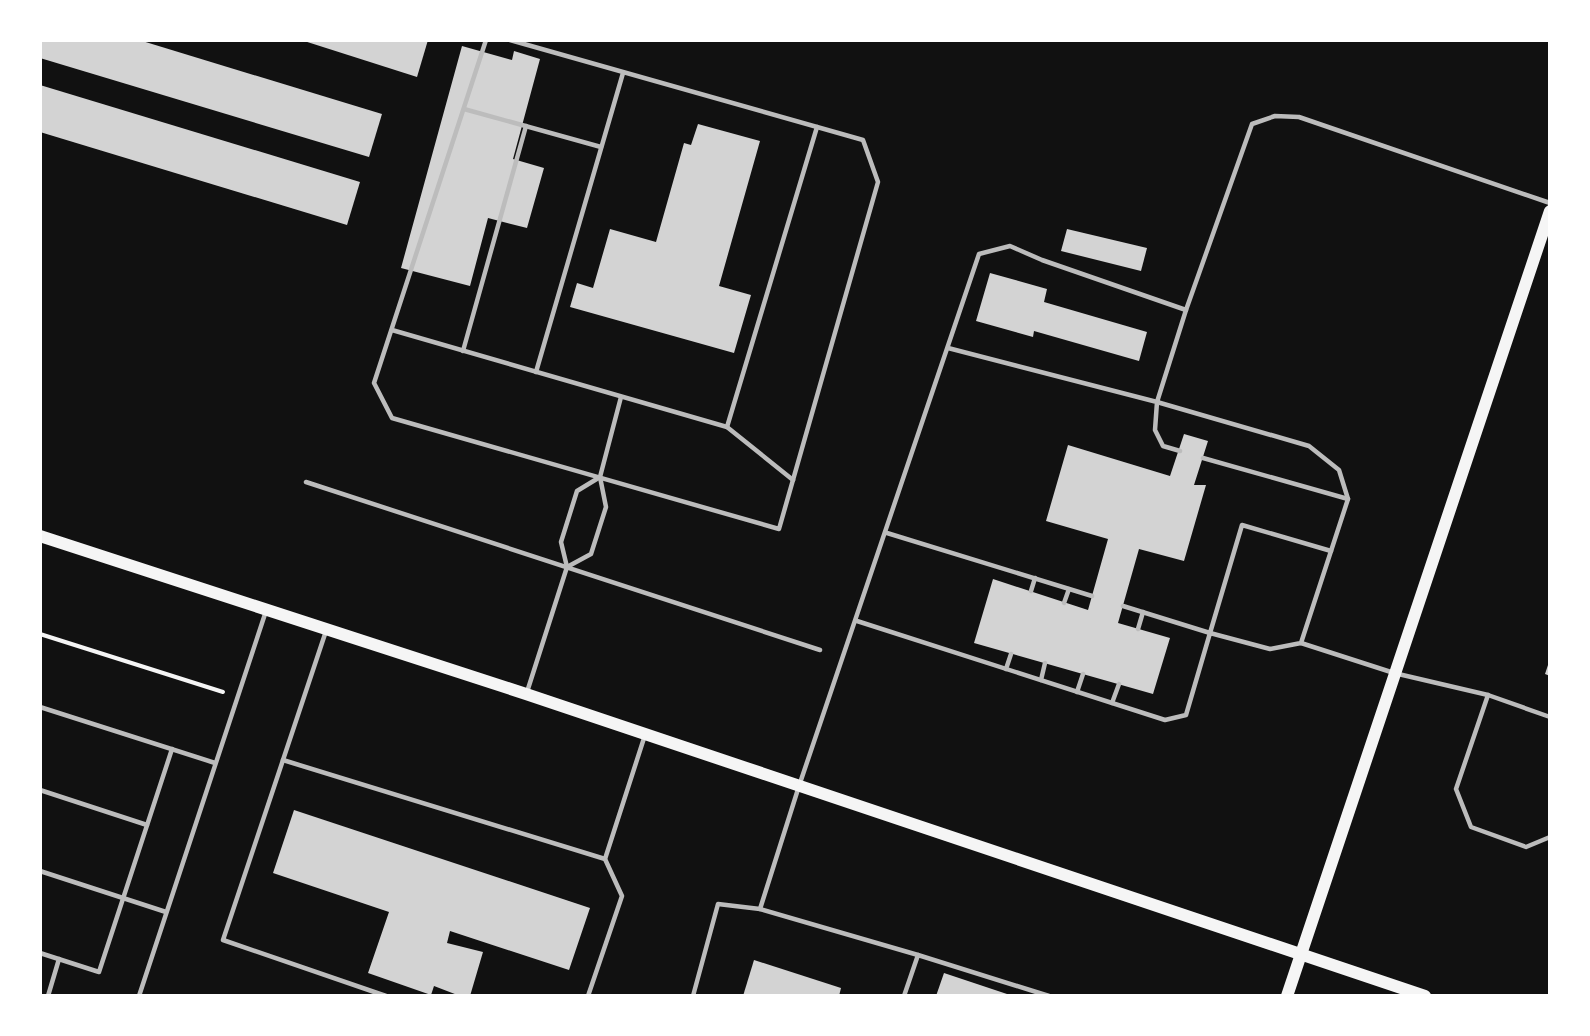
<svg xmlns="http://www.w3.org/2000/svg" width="1590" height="1036" font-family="'Source Sans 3',sans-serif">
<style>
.building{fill:#d3d3d3}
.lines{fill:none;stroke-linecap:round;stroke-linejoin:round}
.path{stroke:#f5f5f5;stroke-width:4}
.service{stroke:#bcbcbc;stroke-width:4.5}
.secondary{stroke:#f5f5f5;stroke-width:12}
</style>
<rect width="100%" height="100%" fill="#111"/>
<g class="building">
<polygon points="40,40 139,40 382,114 369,157 40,58"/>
<polygon points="301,40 428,40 417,77"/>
<polygon points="462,46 512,60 514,51 540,59 513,159 544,168 527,228 488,218 470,286 401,268"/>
<polygon points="40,85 360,182 347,225 40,132"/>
<polygon points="698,124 760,141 719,286 751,295 734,353 570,307 577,283 593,288 610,229 656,242 684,143 691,145"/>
<polygon points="1067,229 1147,248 1141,271 1061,251"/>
<polygon points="990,273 1047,289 1044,302 1147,332 1139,361 1034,331 1033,337 976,321"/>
<polygon points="1184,434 1208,441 1194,485 1206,485 1184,561 1139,549 1118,623 1170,638 1153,694 974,643 993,579 1088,610 1108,539 1046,521 1068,445 1170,476"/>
<polygon points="1550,659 1550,676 1545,674"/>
<polygon points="294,810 590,908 569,970 450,931 447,943 483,952 470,996 460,996 434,986 431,995 368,973 389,912 273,873"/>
<polygon points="754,960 841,988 839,996 743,996"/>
<polygon points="944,973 1010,995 1009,996 936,996"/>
</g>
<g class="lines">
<polyline class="path" points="40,634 223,692"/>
<g class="service">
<polyline points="486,40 374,383 392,418 779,529 878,182 863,140 510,40"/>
<polyline points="464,109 601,147"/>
<polyline points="392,330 727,427 793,480"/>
<polyline points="948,348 1157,402 1155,430 1163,446 1180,451"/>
<polyline points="463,351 526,126"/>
<polyline points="536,372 623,73"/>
<polyline points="727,427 817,127"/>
<polyline points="1203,458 1348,499"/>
<polyline points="306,482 820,650"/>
<polyline points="887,533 1092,596"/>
<polyline points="567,567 591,554 606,507 600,477 621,397"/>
<polyline points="1031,591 1035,578"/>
<polyline points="1064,603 1069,589"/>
<polyline points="1123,606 1210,633 1242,525 1331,551"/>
<polyline points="857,621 1165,720 1186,715 1210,633 1270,649 1301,643 1348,499 1339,470 1309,446 1157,402 1186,310"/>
<polyline points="1138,629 1143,612"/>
<polyline points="326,631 223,940 386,996"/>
<polyline points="1301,643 1394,673 1488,695 1550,717"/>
<polyline points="1006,669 1011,654"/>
<polyline points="1041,680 1045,663"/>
<polyline points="527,692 567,567 561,542 577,491 600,477"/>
<polyline points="1077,692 1083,674"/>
<polyline points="1488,695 1456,789 1471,827 1526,847 1550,837"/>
<polyline points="1112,703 1119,684"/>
<polyline points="40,707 215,763"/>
<polyline points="283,760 605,859"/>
<polyline points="40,790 147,825"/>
<polyline points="40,871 166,912"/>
<polyline points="40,953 99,972 172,749"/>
<polyline points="918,955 760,909 799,786 979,254 1010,246 1042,260 1186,310 1252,124 1275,116 1299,117 1550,203"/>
<polyline points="48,996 59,959"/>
<polyline points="139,996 266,611"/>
<polyline points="588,996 622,896 605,859 645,735"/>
<polyline points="693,996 718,904 760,909"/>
<polyline points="904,996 918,955 1049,996"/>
</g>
<g class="secondary">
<polyline points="40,536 526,694 1425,996"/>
<polyline points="1287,996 1550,211"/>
</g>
</g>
<rect width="1590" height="1036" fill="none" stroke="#ffffff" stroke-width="84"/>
</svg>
